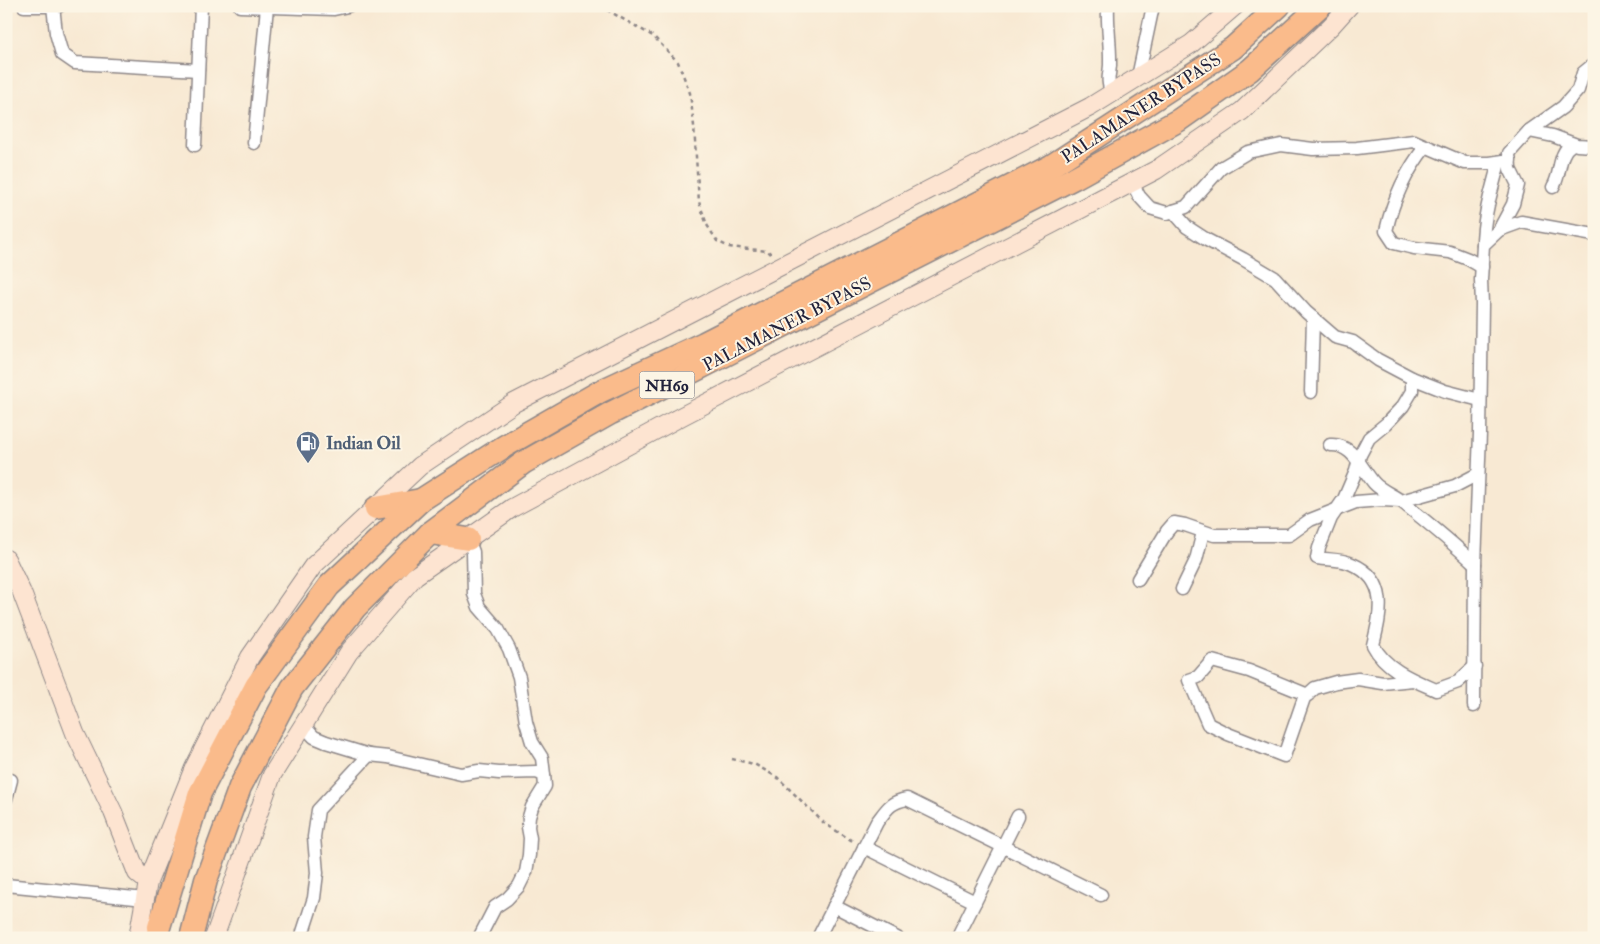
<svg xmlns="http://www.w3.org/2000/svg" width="1600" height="944" font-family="'IM FELL Double Pica',serif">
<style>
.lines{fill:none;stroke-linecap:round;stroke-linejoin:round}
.street-casing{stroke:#8d8687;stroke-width:15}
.secondary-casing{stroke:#8d8687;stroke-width:20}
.highway-casing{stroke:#8d8687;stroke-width:25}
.path{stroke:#8d8687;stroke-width:2.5;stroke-dasharray:4 4;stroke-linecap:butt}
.street{stroke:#fff;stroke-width:12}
.secondary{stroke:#fde4d1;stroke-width:18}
.highway{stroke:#fabb8b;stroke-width:22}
.labels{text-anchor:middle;stroke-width:4;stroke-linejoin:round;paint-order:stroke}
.shield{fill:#fcf5e5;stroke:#63616e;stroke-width:1}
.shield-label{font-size:16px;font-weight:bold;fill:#22223b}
.street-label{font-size:18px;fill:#22223b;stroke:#fcf5e5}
.service-label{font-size:18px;font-weight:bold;fill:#4e5e75;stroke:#fcf5e5;text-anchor:start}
</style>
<rect width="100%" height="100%" fill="#fcf5e5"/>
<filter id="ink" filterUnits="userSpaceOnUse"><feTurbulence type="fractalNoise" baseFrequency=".02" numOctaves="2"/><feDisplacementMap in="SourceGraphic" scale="10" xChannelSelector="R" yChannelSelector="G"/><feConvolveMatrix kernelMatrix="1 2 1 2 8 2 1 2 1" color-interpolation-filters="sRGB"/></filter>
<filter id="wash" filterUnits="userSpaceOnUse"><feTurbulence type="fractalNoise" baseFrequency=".0096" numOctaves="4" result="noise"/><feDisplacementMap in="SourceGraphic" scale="20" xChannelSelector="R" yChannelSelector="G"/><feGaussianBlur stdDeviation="1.12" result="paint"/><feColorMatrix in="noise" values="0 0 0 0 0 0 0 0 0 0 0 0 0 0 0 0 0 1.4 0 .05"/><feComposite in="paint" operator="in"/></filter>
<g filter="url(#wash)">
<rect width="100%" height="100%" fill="#f8e9d3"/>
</g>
<g filter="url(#ink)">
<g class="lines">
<defs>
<g id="street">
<polyline points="24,6 59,6"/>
<polyline points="53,6 56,33 62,54 75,63 198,70"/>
<polyline points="240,6 334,9 348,6"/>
<path d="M1108,6C1107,24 1110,41 1110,59C1111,75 1105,76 1112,94"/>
<polyline points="1138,77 1153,6"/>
<polyline points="1529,131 1553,136 1577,145 1594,146"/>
<polyline points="254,143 267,7"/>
<polyline points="195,145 201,6"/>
<path d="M1426,146C1406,171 1393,200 1386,231L1394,243L1414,248L1450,252L1468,259L1482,267"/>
<polyline points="1132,182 1139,196 1150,208 1167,213 1186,207 1221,168 1248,152 1281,145 1313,149 1357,148 1414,141 1465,163 1490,163 1510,160"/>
<path d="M1553,187C1562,173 1557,154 1572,144"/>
<polyline points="1173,211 1187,227 1207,240 1243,259 1275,278 1306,312 1335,337 1353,342 1378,360 1412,378 1445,391 1480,400"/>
<polyline points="1499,230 1513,204 1518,185 1510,169 1509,153 1529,131 1563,107 1578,90 1583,73 1594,64"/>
<path d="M1483,245C1483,216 1492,190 1499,162"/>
<path d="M1412,378V391L1403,406L1386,424L1369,438L1360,455L1356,471L1344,499L1331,518L1319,548L1317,558C1328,560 1342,559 1352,564C1389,580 1381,613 1373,645C1385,669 1413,680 1436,690L1458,682L1475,666"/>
<polyline points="1311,392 1313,318"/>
<path d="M1330,445C1352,443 1361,468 1374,483C1381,491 1394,495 1402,502C1427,522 1452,542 1475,564"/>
<polyline points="468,539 473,552 474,594 479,607 498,629 509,649 519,677 526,722 532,742 542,758 544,775"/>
<polyline points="1138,579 1167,531 1174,523 1185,525 1214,535 1289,535 1310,520 1356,502 1382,500 1401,501 1455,486 1478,474"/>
<polyline points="1182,589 1196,560 1203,532"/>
<polyline points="1308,695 1249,671 1212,661 1198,677 1189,680 1208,724 1228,734 1284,756 1304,698 1315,688 1336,682 1358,679 1383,683 1413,680"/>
<polyline points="1474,706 1475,564 1480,433 1482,304 1481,280 1483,245 1499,230 1521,222 1594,235"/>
<polyline points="303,725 314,737 326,742 369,755"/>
<polyline points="6,799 11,780"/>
<polyline points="864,847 975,902"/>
<polyline points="6,885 145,899"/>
<polyline points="834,906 897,938"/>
<polyline points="301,938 314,898 317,873 314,837 318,810 369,755 388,757 461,774 479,771 499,773 536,772 544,775 545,786 532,807 529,817 528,827 530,838 529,855 526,872 519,886 507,899 495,907 479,938"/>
<path d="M818,938L877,822C887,809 890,802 907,799L1101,895"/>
<polyline points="957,938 1018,816"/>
</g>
<g id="secondary">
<polyline points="6,559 22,593 75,733 113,812 137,873 148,882"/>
<polyline points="138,938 148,882 194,768 250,657 313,566 420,466 514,403 1090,107 1191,44 1235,6"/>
<polyline points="214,938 272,775 349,652 415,576 512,508 682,416 1156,170 1242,111 1331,26 1349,6"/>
</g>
<g id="highway">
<polyline points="376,508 421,500"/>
<polyline points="430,533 468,539"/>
<polyline points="157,938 159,927 200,793 256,686 329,586 421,500 505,446 601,391 704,343 1051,166 1233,48 1279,6"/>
<polyline points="191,938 206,880 240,787 292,688 355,608 430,533 523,463 611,413 1074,178 1179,120 1250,70 1320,6"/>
</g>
</defs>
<use href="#street" class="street-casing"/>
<use href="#secondary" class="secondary-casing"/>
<use href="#highway" class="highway-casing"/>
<g class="path">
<polyline points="600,6 653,36 678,62 690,93 694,126 699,202 707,225 717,241 729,247 768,251 771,254"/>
<polyline points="732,759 754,764 777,777 824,823 854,842"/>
</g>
<use href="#street" class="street"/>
<use href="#secondary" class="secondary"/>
<use href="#highway" class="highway"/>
</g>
</g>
<defs>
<symbol id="fuel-pin" viewBox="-11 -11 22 30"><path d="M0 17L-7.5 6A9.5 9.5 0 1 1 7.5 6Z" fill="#5c6f8a" stroke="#fcf5e5"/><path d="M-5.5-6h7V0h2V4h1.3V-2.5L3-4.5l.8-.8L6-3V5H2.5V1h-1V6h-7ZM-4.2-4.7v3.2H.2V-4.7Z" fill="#fff"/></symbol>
</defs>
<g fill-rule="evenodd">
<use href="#fuel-pin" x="294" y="429" width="28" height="38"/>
</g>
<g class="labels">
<rect class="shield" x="639.5" y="371.5" width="55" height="27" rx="4"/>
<g class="shield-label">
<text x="667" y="391">NH69</text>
</g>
<g class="street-label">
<text transform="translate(1141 108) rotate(-33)" y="6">PALAMANER BYPASS</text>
<text transform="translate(787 324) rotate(-27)" y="6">PALAMANER BYPASS</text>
</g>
<g class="service-label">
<text x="326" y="449">Indian Oil</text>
</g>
</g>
<rect width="1600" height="944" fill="none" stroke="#fcf5e5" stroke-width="25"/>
</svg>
